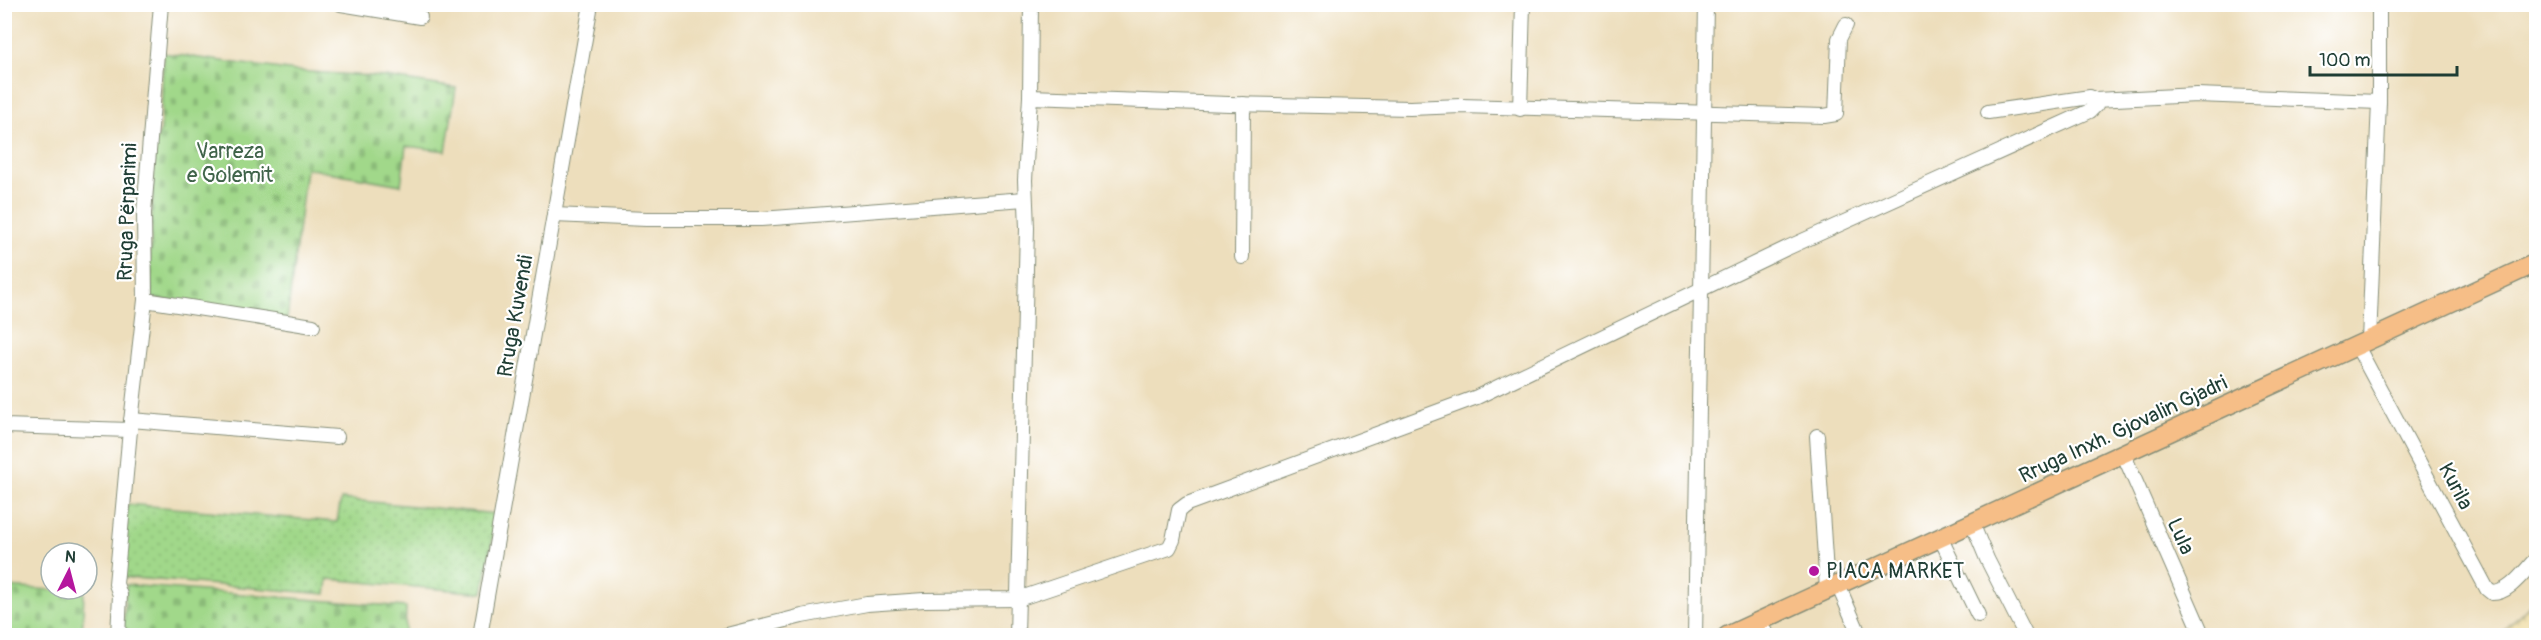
<svg xmlns="http://www.w3.org/2000/svg" width="2541" height="640" font-family="Pangolin,sans-serif">
<style>
.grass{fill:url(#grass-dots);stroke:#608a5f;stroke-width:1.5}
.sand{fill:url(#sand-dots);stroke:#868c69;stroke-width:1.5}
.cemetery{fill:url(#cemetery-stones);stroke:#608a5f;stroke-width:1.5}
.lines{fill:none;stroke-linecap:round;stroke-linejoin:round}
.minor-casing{stroke:#868e78;stroke-width:16}
.major-casing{stroke:#868e78;stroke-width:21}
.minor{stroke:#fff;stroke-width:14}
.major{stroke:#f6be87;stroke-width:18}
.poi-dot{fill:#b5179e;stroke:#fff;stroke-width:2}
.labels{text-anchor:middle;stroke-width:4.5;stroke-linejoin:round;paint-order:stroke}
.park-label{font-size:21px;fill:#40644a;stroke:#fff}
.street-label{font-size:21px;fill:#1f3d34;stroke:#fff}
.poi-label{font-size:21px;fill:#1f3d34;stroke:#fff;text-anchor:start}
</style>
<defs>
<pattern id="grass-dots" width="8" height="8" patternUnits="userSpaceOnUse" patternTransform="scale(1.5)"><rect width="8" height="8" fill="#a1d88a"/><path d="M2 2h.1M6 6h.1" fill="none" stroke="#8aba78" stroke-width="1.8" stroke-linecap="round"/></pattern>
<pattern id="sand-dots" width="8" height="8" patternUnits="userSpaceOnUse" patternTransform="scale(1.5)"><rect width="8" height="8" fill="#eeda9e"/><path d="M2 2h.1M6 6h.1" fill="none" stroke="#ccbc89" stroke-width="1.8" stroke-linecap="round"/></pattern>
<pattern id="cemetery-stones" width="16" height="16" patternUnits="userSpaceOnUse" patternTransform="scale(1.5)"><rect width="16" height="16" fill="#a1d88a"/><path d="M2 7V4a2 2 0 0 1 4 0v3zM10 15v-3a2 2 0 0 1 4 0v3z" fill="#8aba78"/></pattern>
</defs>
<rect width="100%" height="100%" fill="#fff"/>
<filter id="ink" filterUnits="userSpaceOnUse"><feTurbulence type="fractalNoise" baseFrequency=".0167" numOctaves="2"/><feDisplacementMap in="SourceGraphic" scale="12" xChannelSelector="R" yChannelSelector="G"/><feConvolveMatrix kernelMatrix="1 2 1 2 8 2 1 2 1" color-interpolation-filters="sRGB"/></filter>
<filter id="wash" filterUnits="userSpaceOnUse"><feTurbulence type="fractalNoise" baseFrequency=".008" numOctaves="4" result="noise"/><feDisplacementMap in="SourceGraphic" scale="24" xChannelSelector="R" yChannelSelector="G"/><feGaussianBlur stdDeviation="1.35" result="paint"/><feColorMatrix in="noise" values="0 0 0 0 0 0 0 0 0 0 0 0 0 0 0 0 0 1.4 0 .05"/><feComposite in="paint" operator="in"/></filter>
<g filter="url(#wash)">
<rect width="100%" height="100%" fill="#eddebc"/>
<polygon class="grass" points="341,499 497,514 483,593 328,579 326,594 122,577 127,504 337,522"/>
<polygon class="sand" points="2536,598 2536,635 2500,635"/>
<g class="cemetery">
<polygon points="163,53 296,71 385,77 456,88 446,151 406,146 401,185 306,168 287,319 152,298 150,263 155,142 161,130"/>
<polygon points="126,585 406,607 405,635 123,636"/>
<polygon points="4,587 84,592 82,635 5,635"/>
</g>
</g>
<g filter="url(#ink)">
<g class="lines">
<defs>
<g id="minor">
<polyline points="341,4 420,17"/>
<polyline points="1030,97 1031,4"/>
<polyline points="2095,100 2197,95 2379,102"/>
<polyline points="1520,109 1523,4"/>
<polyline points="554,215 646,219 761,219 1025,199"/>
<polyline points="1242,257 1243,104"/>
<polyline points="145,300 313,326"/>
<polyline points="2369,340 2379,102 2379,4"/>
<path d="M2357,346L2487,589L2492,593C2510,593 2524,571 2536,559"/>
<polyline points="131,420 337,437"/>
<polyline points="4,426 130,430"/>
<polyline points="1817,436 1827,589"/>
<polyline points="2123,453 2203,636"/>
<polyline points="1972,523 1987,559 2026,636"/>
<polyline points="1940,537 1978,615"/>
<polyline points="1838,585 1860,636"/>
<polyline points="1760,621 1768,636"/>
<polyline points="118,636 120,595 116,584 130,430 145,300 144,213 161,4"/>
<polyline points="480,636 591,4"/>
<polyline points="723,636 802,616 867,604 924,600 1018,599 1169,548 1173,540 1179,510 1187,504 1477,397 1787,248 2090,111 2096,105 2095,100 2090,97 1988,112"/>
<polyline points="1017,636 1027,228 1025,180 1030,97 1229,104 1410,108 1461,106 1824,116 1836,114 1839,39 1846,25"/>
<polyline points="1695,636 1706,4"/>
</g>
<polyline id="major" points="1727,636 2536,263"/>
</defs>
<use href="#minor" class="minor-casing"/>
<use href="#major" class="major-casing"/>
<use href="#minor" class="minor"/>
<use href="#major" class="major"/>
</g>
</g>
<circle class="poi-dot" cx="1814" cy="571" r="6"/>
<g class="labels">
<g class="park-label">
<text x="230" y="158">Varreza<tspan x="230" dy="24">e Golemit</tspan></text>
</g>
<g class="street-label">
<text transform="translate(127 212) rotate(-88)" y="7">Rruga Përparimi</text>
<text transform="translate(515 316) rotate(-80)" y="7">Rruga Kuvendi</text>
<text transform="translate(2123 429) rotate(-25)" y="7">Rruga Inxh. Gjovalin Gjadri</text>
<text transform="translate(2456 486) rotate(62)" y="7">Kurila</text>
<text transform="translate(2181 536) rotate(66)" y="7">Lula</text>
</g>
<g class="poi-label">
<text x="1826" y="578">PIACA MARKET</text>
</g>
</g>
<rect width="2541" height="640" fill="none" stroke="#fff" stroke-width="24"/>
<g transform="translate(69 571) rotate(6)"><circle r="28" fill="#ffffff" stroke="#a5b1ae" stroke-width="1.5"/>
<path d="M0-4.5L10 22L0 15L-10 22Z" fill="#b5179e"/>
<text y="-9" font-size="16" font-weight="bold" text-anchor="middle" fill="#1f3d34">N</text>
</g>
<path d="M2310 66v9h147v-9" fill="none" stroke="#1f3d34" stroke-width="3"/>
<text x="2319" y="66" font-size="18" fill="#1f3d34" stroke="#ffffff" stroke-width="4.5" paint-order="stroke">100 m</text>
</svg>
